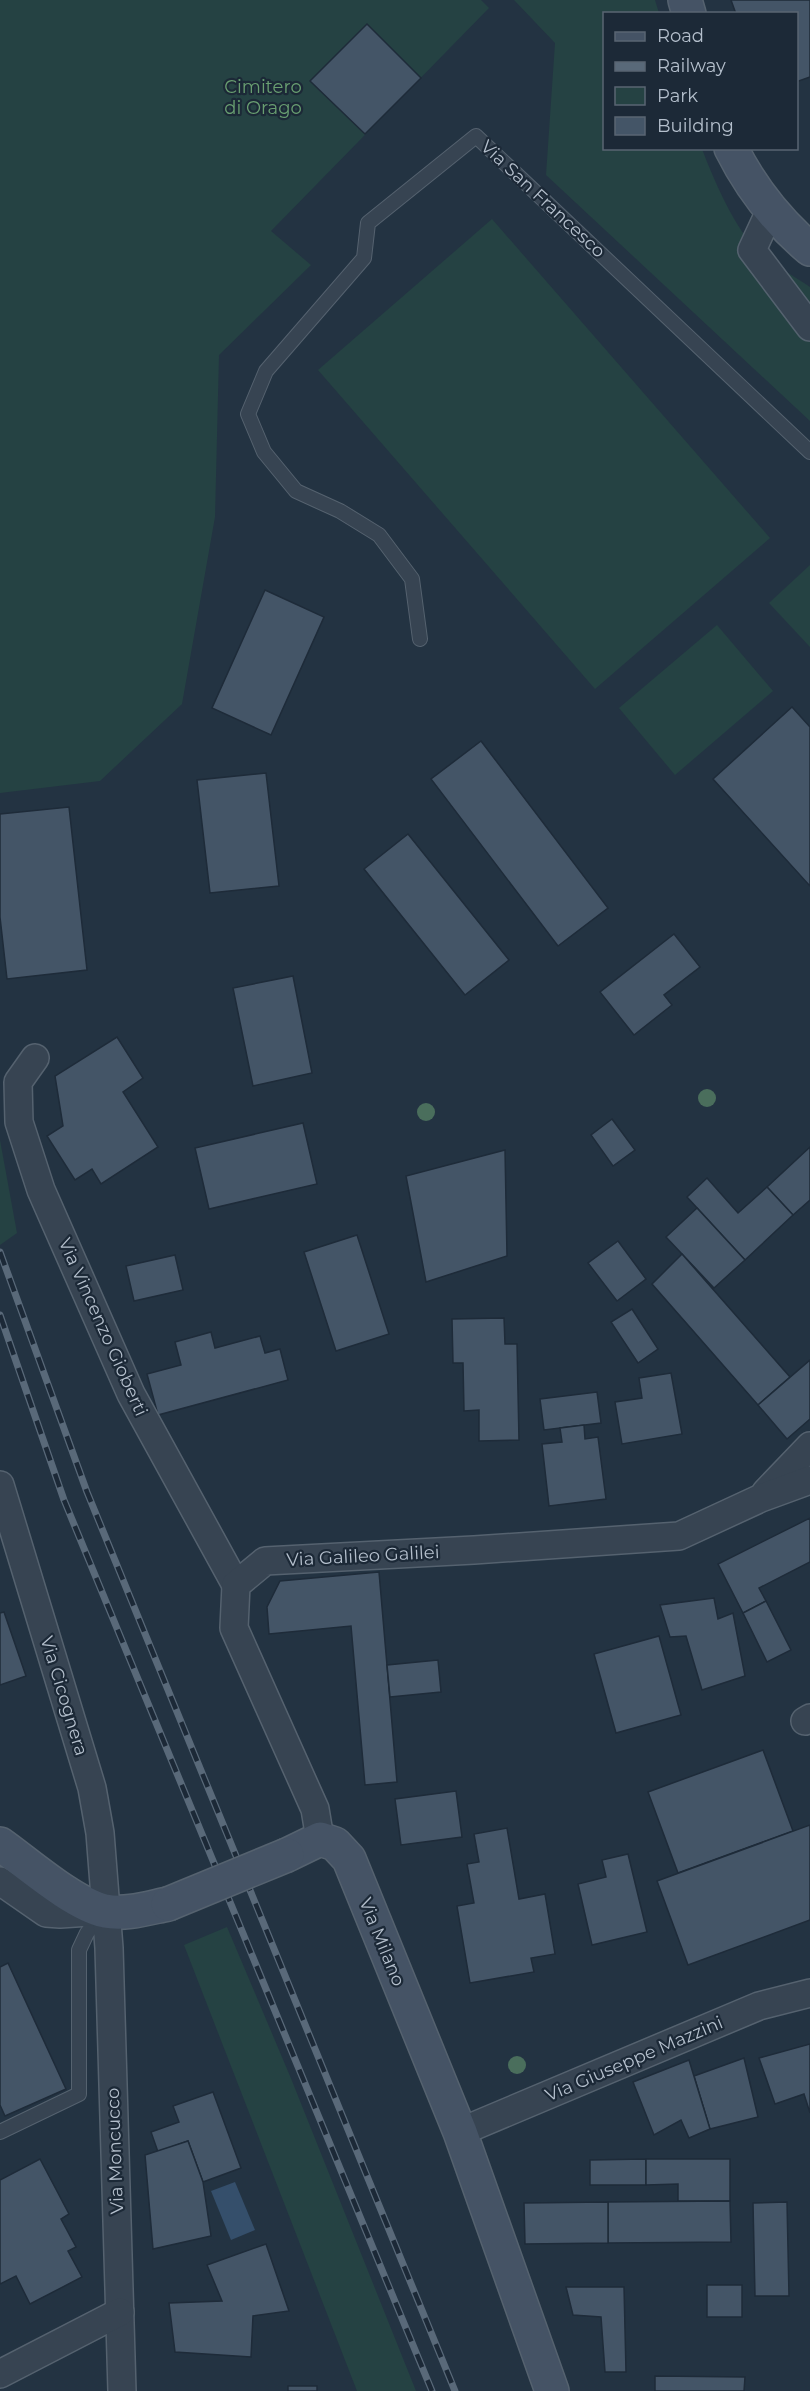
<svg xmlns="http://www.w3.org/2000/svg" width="810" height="2391" font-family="Montserrat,sans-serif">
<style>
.green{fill:#254243}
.water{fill:#354f6b}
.building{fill:#445567;stroke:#1e2b39;stroke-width:1.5}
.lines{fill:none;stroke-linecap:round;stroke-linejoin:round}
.lane-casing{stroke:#55626f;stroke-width:16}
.street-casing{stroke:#55626f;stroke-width:30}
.secondary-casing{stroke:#55626f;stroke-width:36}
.lane{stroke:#374452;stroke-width:14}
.street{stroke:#374452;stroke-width:27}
.secondary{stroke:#455365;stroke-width:33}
.rail-casing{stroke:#596979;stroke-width:7}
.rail{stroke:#1c2937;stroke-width:4.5;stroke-dasharray:14;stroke-linecap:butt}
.secondary-bridge-casing{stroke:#55626f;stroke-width:36;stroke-linecap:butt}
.secondary-bridge{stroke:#455365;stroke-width:33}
.tree{fill:#4a6e5c}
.labels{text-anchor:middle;stroke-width:4.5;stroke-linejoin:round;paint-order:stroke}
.park-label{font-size:18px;fill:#699f71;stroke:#1c2937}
.street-label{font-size:18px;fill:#b4bfcc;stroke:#1c2937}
</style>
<rect width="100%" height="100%" fill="#233342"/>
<g class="green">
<polygon points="0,0 481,0 489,8 271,231 311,265 219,355 215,517 182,704 100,781 0,793"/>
<path d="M514,0H655L659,13L604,14V148L702,149C714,180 735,230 760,253C774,266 794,276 810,287V421L546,175L555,43Z"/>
<polygon points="492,219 770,538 595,689 318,370"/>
<polygon points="810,565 810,647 769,603"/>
<polygon points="717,625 773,691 675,775 619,708"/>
<polygon points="0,1140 17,1233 0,1245"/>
<polygon points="227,1927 290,2076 416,2391 357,2391 184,1945"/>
</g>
<polygon class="water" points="235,2182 255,2230 231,2240 211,2191"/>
<g class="building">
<polygon points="731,0 810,0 810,77 796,82 796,14 736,14"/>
<polygon points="367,24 421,78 365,134 310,81"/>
<polygon points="265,590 324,617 271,735 212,708"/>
<polygon points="792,707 810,727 810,886 713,779"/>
<polygon points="481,741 608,908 558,946 431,779"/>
<polygon points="266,773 279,886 210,893 197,780"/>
<polygon points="69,807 87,970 7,979 0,917 0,814"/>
<polygon points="408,834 509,960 465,995 364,869"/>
<polygon points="674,934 700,967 664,995 672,1005 634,1035 600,992"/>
<polygon points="293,976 312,1073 253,1086 233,988"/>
<polygon points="117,1037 143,1078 123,1092 158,1147 101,1184 92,1169 75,1180 47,1136 63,1126 55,1076"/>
<polygon points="612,1119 635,1150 613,1166 591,1135"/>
<polygon points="303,1123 317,1184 209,1209 195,1148"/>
<polygon points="810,1147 810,1200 793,1215 767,1187"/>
<polygon points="505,1150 507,1256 426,1282 406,1176"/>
<polygon points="707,1178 738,1213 767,1187 793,1215 745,1260 687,1197"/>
<polygon points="697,1208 745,1260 714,1288 666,1237"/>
<polygon points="357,1235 389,1334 336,1351 304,1252"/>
<polygon points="618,1241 646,1279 617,1301 588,1263"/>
<polygon points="682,1254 790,1377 758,1405 652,1284"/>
<polygon points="175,1255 183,1290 134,1301 126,1266"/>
<polygon points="632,1309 658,1349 638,1363 611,1322"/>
<polygon points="504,1318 505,1344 517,1344 519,1440 479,1441 479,1410 464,1411 463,1363 453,1363 452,1319"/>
<polygon points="211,1332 215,1348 260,1336 265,1353 280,1349 288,1380 158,1415 147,1374 181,1365 175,1342"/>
<polygon points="810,1360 810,1419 787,1439 758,1405"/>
<polygon points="671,1373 682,1434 622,1444 615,1402 642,1398 639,1378"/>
<polygon points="597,1392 601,1423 544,1430 540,1399"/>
<polygon points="584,1425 585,1439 598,1437 606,1499 549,1506 542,1444 562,1442 560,1428"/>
<polygon points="810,1518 810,1562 759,1588 766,1601 743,1613 718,1564"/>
<polygon points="379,1572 397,1782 365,1785 351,1626 269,1634 267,1607 280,1581"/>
<polygon points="714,1598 718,1619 733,1613 745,1676 702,1690 686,1636 670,1637 660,1605"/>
<polygon points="766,1601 791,1650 767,1662 743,1613"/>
<polygon points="4,1612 26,1676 0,1685 0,1613"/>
<polygon points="659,1636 681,1715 616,1733 594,1654"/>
<polygon points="438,1660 441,1692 390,1697 387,1665"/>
<polygon points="763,1750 793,1831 678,1873 648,1792"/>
<polygon points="456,1791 462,1837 401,1845 395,1799"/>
<polygon points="810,1825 810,1920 688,1965 657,1881"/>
<polygon points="507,1828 519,1899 545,1894 555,1954 531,1958 534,1972 470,1983 457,1906 474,1903 467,1864 479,1862 474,1834"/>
<polygon points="628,1854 647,1932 592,1945 578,1884 606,1877 602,1860"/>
<polygon points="8,1963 66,2089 5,2116 0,2105 0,1967"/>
<polygon points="810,2044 810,2113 804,2094 775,2104 759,2058"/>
<polygon points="744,2058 758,2117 710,2129 694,2076"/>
<polygon points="689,2060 710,2129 689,2138 681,2120 654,2135 633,2082"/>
<polygon points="213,2092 241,2168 203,2182 188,2141 158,2152 151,2132 179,2122 173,2106"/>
<polygon points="188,2141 203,2182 211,2236 153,2249 145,2155"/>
<polygon points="40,2159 69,2214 61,2219 76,2247 68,2251 82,2277 30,2304 16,2276 0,2284 0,2180"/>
<polygon points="646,2159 646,2185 590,2185 590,2160"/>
<polygon points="646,2159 730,2159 730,2201 678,2201 678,2184 646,2185"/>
<polygon points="730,2201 731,2242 608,2243 608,2202"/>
<polygon points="608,2202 608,2243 525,2244 524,2203"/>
<polygon points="787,2202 789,2296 755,2296 753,2203"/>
<polygon points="266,2244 289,2311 253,2316 251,2357 175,2352 169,2303 222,2301 207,2265"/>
<rect x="707" y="2285" width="35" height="32"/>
<polygon points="566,2287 624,2287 626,2372 605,2372 601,2317 573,2315"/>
<polygon points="655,2376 745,2377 744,2391 655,2391"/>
<rect x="288" y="2386" width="29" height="5"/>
</g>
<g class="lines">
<defs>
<g id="lane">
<polyline points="420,639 412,579 379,535 340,511 296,491 264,452 248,414 266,371 364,258 368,223 476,136 810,452"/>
<polyline points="0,2132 79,2094 79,1950 87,1933 103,1912"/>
</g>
<g id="street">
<polyline points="771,209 752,250 810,327"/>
<polyline points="35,1058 18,1082 19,1122 41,1190 131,1394 236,1585"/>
<polyline points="0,1485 92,1788 100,1833 109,1948 122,2391"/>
<polyline points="766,1492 810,1446"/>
<polyline points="805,1721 810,1718"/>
<polyline points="320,1839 315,1809 234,1628 236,1585 265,1561 474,1550 679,1536 761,1498 810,1480"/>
<polyline points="0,1881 46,1913 60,1914 105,1911"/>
<polyline points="460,2132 759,2006 810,1993"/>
<polyline points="0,2374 120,2312"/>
</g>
<g id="secondary">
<polyline points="685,0 689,14"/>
<path d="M731,148C750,186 778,222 810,249"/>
<path d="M0,1844C27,1863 73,1904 105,1911C126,1915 148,1908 168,1904"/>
<polyline points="287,1855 320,1839 335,1844 349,1859 460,2132 552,2391"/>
</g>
</defs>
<use href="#lane" class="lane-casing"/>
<use href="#street" class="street-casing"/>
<use href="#secondary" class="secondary-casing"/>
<use href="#lane" class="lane"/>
<use href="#street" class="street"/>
<use href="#secondary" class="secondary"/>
<defs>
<g id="rail">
<polyline points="0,1252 87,1492 455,2391"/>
<polyline points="0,1315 64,1500 432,2391"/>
</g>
</defs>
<use href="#rail" class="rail-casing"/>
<use href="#rail" class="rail"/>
<defs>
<polyline id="secondary-bridge" points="168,1904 287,1855"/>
</defs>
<use href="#secondary-bridge" class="secondary-bridge-casing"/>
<use href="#secondary-bridge" class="secondary-bridge"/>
</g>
<g class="tree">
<circle cx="707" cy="1098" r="9"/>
<circle cx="426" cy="1112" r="9"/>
<circle cx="517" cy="2065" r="9"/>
</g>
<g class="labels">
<g class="park-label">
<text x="263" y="93">Cimitero<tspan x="263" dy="21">di Orago</tspan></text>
</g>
<g class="street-label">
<text transform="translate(543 199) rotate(43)" y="6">Via San Francesco</text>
<text transform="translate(103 1327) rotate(66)" y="6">Via Vincenzo Gioberti</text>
<text transform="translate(363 1556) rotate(-3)" y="6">Via Galileo Galilei</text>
<text transform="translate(64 1696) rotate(73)" y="6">Via Cicognera</text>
<text transform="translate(382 1942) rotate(68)" y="6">Via Milano</text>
<text transform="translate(634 2059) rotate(-23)" y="6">Via Giuseppe Mazzini</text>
<text transform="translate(115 2151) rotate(-92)" y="6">Via Moncucco</text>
</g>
</g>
<rect x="603" y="12" width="195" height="138" fill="#1c2937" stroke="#596573" stroke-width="1.5"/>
<rect x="615" y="32" width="30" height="9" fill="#455365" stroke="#596573" stroke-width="1.5"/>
<text x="657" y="42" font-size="18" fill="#b4bfcc">Road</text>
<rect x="615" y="62" width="30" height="9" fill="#596979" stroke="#596573" stroke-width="1.5"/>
<text x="657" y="72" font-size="18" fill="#b4bfcc">Railway</text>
<rect x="615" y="87" width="30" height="18" fill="#254243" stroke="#596573" stroke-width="1.5"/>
<text x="657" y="102" font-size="18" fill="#b4bfcc">Park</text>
<rect x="615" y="117" width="30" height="18" fill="#445567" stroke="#596573" stroke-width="1.5"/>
<text x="657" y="132" font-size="18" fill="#b4bfcc">Building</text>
</svg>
